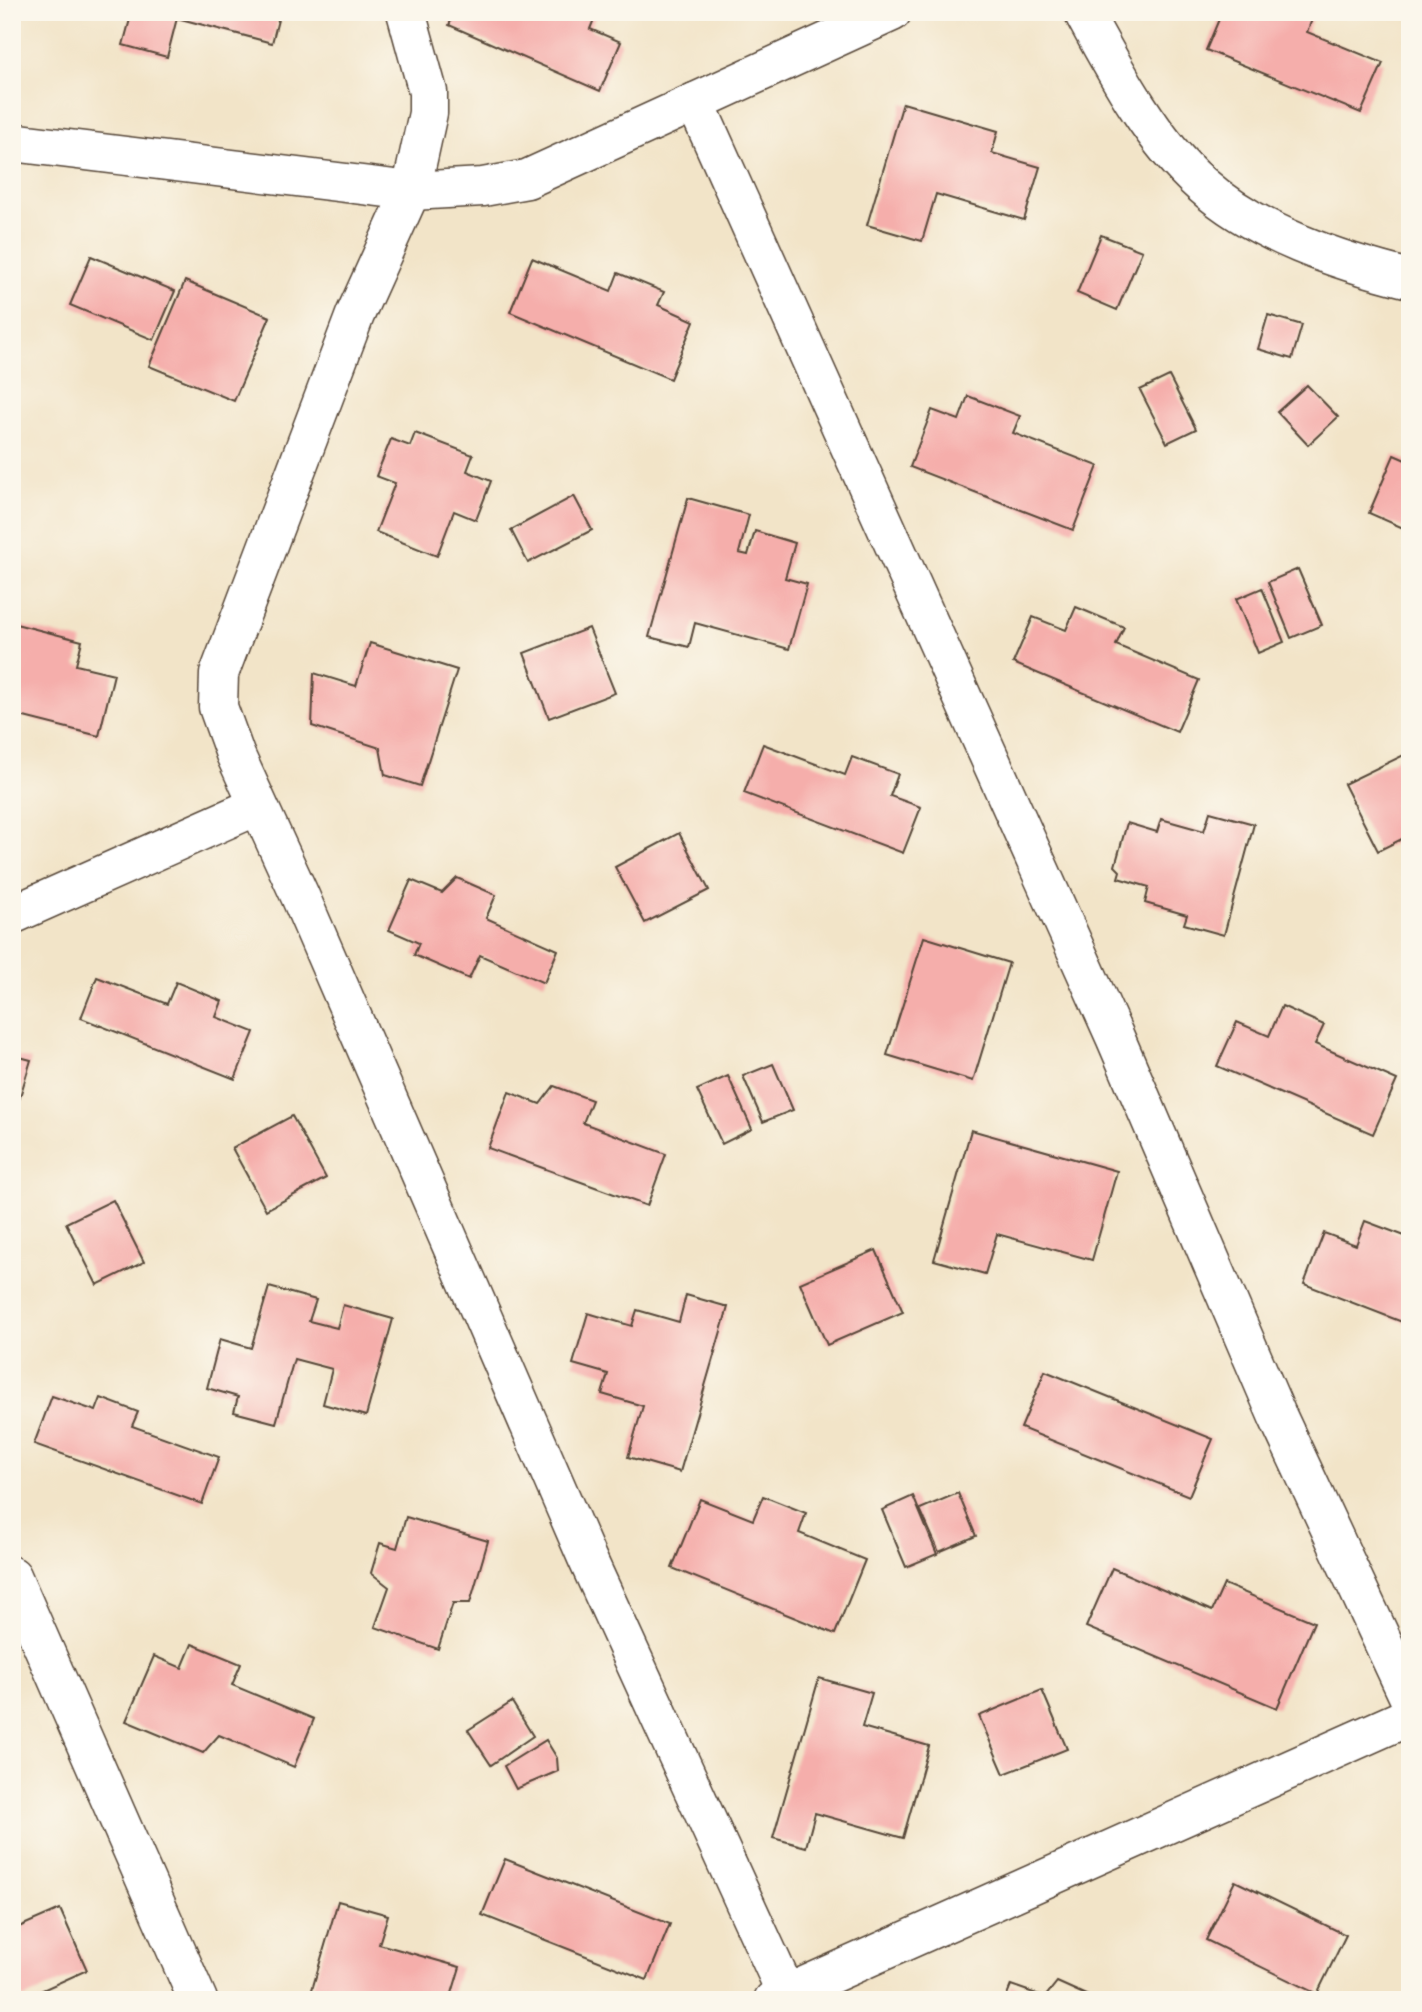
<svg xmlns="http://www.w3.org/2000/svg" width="1422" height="2012" font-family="'EB Garamond',serif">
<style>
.building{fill:#f5aeab}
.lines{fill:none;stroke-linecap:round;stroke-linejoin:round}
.minor-casing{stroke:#564638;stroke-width:41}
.minor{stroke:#fff;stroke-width:38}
</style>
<rect width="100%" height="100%" fill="#fbf7ec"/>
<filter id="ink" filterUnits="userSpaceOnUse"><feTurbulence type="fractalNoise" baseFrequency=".0143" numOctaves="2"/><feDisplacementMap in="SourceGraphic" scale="14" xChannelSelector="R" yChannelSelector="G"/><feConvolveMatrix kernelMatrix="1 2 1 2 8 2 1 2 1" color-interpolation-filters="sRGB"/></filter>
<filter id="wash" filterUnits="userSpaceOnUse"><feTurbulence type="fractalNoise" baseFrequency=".00686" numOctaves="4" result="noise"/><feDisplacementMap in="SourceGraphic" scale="28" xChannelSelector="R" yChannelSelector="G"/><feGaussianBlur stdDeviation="1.57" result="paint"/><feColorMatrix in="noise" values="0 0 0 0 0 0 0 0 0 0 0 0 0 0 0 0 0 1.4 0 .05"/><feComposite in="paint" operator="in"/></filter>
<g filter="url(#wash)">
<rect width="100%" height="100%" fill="#f2e4c8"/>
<g id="blocks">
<g class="building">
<polygon points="132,12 280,12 272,43 177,18 167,57 123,45"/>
<polygon points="455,12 597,12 590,29 621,42 600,91 449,25"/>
<polygon points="1222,12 1315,12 1307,32 1383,63 1361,113 1206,50"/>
<polygon points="903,103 998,131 992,153 1040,167 1024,220 936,194 922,241 867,225"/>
<polygon points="1101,235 1142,251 1117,310 1077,293"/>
<polygon points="91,256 175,291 154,340 70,305"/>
<polygon points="532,258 611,291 618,273 664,292 658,305 694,321 670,379 510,312"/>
<polygon points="185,281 270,317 234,401 149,366"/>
<polygon points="1268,315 1302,325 1292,359 1258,349"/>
<polygon points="1169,376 1196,429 1167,443 1140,390"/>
<polygon points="1307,385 1338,417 1308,445 1277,412"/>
<polygon points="968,396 1020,416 1013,433 1098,466 1073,530 910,467 932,410 959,420"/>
<polygon points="415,433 473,455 467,471 491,481 476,520 454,511 437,556 376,532 395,483 376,476 391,439 410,446"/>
<polygon points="1394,455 1410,462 1410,531 1369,513"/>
<polygon points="574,496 592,530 528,563 511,530"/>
<polygon points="688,498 749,515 739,553 748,555 755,531 795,543 785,578 807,584 789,649 695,623 689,647 649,637"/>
<polygon points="1298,569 1322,625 1291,638 1268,582"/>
<polygon points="1262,588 1284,642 1258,653 1236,599"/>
<polygon points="1076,607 1124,627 1116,645 1199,680 1177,732 1013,663 1033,617 1066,630"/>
<polygon points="12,623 82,641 76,665 114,674 99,736 12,714"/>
<polygon points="589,628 615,693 549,718 524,653"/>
<polygon points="370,643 457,670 420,786 385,775 380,748 312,726 314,673 356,686"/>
<polygon points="763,744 845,775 852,757 898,774 890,796 921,807 903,853 744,793"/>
<polygon points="1410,752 1410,835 1378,851 1344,784"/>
<polygon points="1210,812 1254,824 1224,935 1184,924 1187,915 1145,903 1149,887 1118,878 1120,871 1115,866 1127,823 1157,832 1161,819 1204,831"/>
<polygon points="679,833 709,890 645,923 615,867"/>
<polygon points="457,878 496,895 486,918 558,950 544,983 480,955 469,979 414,955 419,943 389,930 411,880 442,893"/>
<polygon points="924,937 1009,963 973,1081 887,1055"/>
<polygon points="97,977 167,1004 176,982 222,1001 216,1017 254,1032 235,1079 81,1018"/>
<polygon points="1282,1006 1324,1025 1315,1044 1397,1080 1373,1134 1217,1066 1237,1022 1269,1036"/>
<polygon points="12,1055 31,1060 13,1120 12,1120"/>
<polygon points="773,1064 793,1110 763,1122 743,1076"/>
<polygon points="728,1076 752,1129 722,1144 697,1090"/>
<polygon points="554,1086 592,1100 583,1123 666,1154 647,1206 488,1148 509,1092 540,1104"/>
<polygon points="292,1116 326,1178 266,1210 232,1148"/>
<polygon points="971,1130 1117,1171 1092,1260 997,1234 985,1274 934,1260"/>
<polygon points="113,1200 144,1262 97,1285 66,1223"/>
<polygon points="1365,1221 1410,1238 1410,1325 1304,1284 1324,1233 1356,1245"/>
<polygon points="876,1250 903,1312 827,1345 800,1283"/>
<polygon points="269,1287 316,1300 309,1321 337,1328 343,1305 393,1319 366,1416 323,1404 332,1369 294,1359 276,1423 234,1412 238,1397 207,1388 220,1339 251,1348"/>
<polygon points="686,1295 728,1307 680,1472 628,1457 643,1406 602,1394 608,1374 573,1364 588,1313 632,1326 637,1310 679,1322"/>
<polygon points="1045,1371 1213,1439 1189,1496 1021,1428"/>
<polygon points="52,1396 96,1411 101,1398 138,1412 132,1426 219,1457 202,1504 34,1444"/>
<polygon points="958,1493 976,1536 939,1552 920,1509"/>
<polygon points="763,1496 806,1513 799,1533 865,1560 835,1634 672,1568 700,1499 753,1520"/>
<polygon points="913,1496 937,1554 906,1567 882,1510"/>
<polygon points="406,1517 488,1541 470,1603 453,1603 438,1649 375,1627 389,1587 371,1573 380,1543 397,1548"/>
<polygon points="1112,1568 1212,1611 1224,1584 1314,1622 1277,1708 1086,1627"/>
<polygon points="192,1644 241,1664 232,1685 314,1719 294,1767 219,1735 203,1753 126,1721 154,1656 182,1668"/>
<polygon points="819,1678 872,1693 862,1727 929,1746 903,1838 815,1813 806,1847 773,1838"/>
<polygon points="1042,1690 1067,1749 1004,1774 979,1716"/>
<polygon points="512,1702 533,1736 491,1765 468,1730"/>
<polygon points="546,1740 557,1758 558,1771 516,1789 504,1766"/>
<polygon points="505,1859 670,1924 647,1980 482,1915"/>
<polygon points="1235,1881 1346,1935 1317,1994 1206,1940"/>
<polygon points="338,1901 388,1915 379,1944 460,1967 450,2000 309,2000"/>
<polygon points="60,1909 87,1970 23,1999 12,1975 12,1930"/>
<polygon points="1057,1982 1097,2000 1005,2000 1011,1985 1045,1997"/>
</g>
</g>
</g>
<g filter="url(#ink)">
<use href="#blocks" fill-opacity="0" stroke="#564638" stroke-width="2"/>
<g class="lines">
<defs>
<g id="minor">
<polyline points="406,12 428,92 428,113 411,191 355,315 219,674 218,707 235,754 300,896 587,1558 786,1993"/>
<path d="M1083,12C1114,69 1152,141 1201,184C1257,234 1338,261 1410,279"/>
<polyline points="695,102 1115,1037 1277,1415 1410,1700"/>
<polyline points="12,142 411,191 483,187 527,179 892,12"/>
<polyline points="12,915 257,806"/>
<polyline points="12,1576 198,2000"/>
<polyline points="773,2000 1410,1716"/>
</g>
</defs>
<use href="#minor" class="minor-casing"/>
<use href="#minor" class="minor"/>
</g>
</g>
<rect width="1422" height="2012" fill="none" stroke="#fbf7ec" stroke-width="42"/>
</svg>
